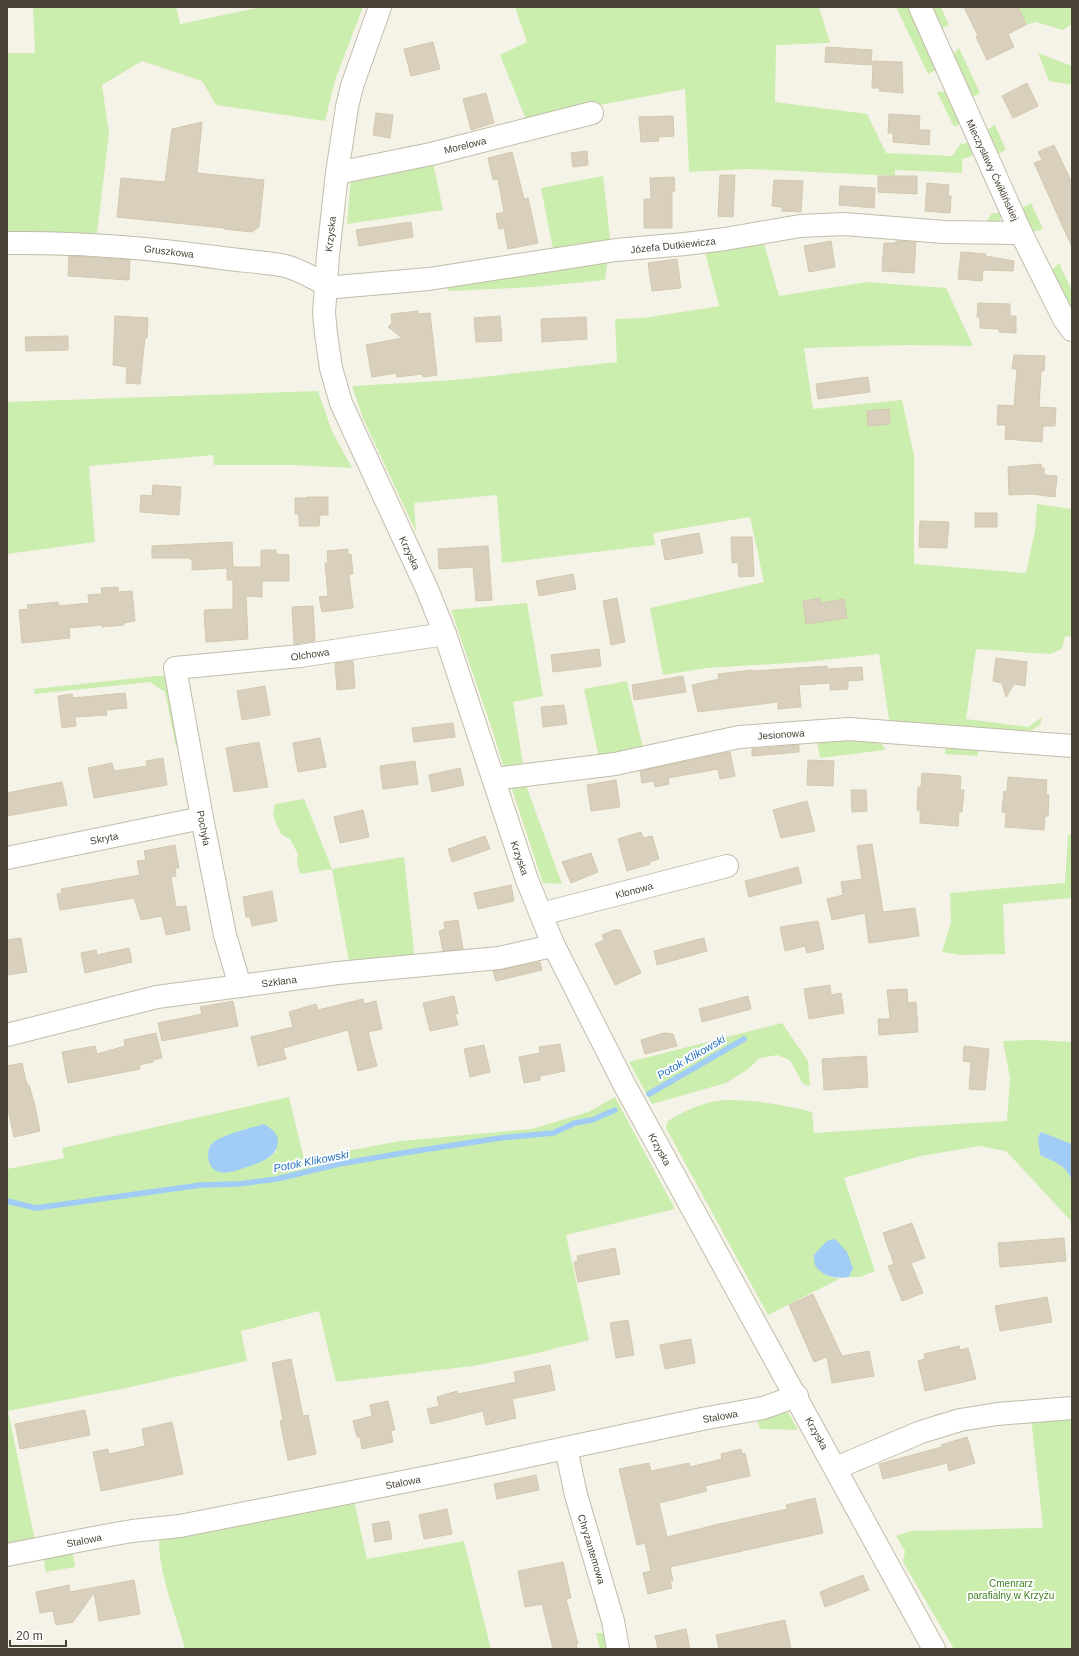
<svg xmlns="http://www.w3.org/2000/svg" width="1079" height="1656" font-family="Arial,sans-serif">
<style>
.green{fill:#cbedae;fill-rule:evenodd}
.water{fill:#a0ccf6}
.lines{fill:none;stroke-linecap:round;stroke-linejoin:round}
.stream{stroke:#a0ccf6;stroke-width:5.5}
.building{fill:#d8d0bd;stroke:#d4c8af}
.minor-casing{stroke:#c2bcaa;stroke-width:24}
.minor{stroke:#fff;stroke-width:22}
.labels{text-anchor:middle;stroke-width:4;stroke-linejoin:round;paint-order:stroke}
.street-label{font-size:10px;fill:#4a4436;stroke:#fff}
.park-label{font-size:10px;fill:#408123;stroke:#fff}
.water-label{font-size:11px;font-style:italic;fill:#2572c0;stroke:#fff}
</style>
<rect width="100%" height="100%" fill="#f5f3e8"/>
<g class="green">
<polygon points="33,7 176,7 180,24 262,7 363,7 335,80 325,121 216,105 202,81 142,61 102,85 109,134 97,233 7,235 7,53 35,53"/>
<polygon points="515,7 819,7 830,43 776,45 775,102 867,114 886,153 952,156 961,143 963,144 969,142 973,154 970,157 962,159 962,173 895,170 895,176 749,169 689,172 685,89 600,105 527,122 500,55 527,42"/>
<polygon points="896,7 910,7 938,69 928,74"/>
<polygon points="928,7 941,7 949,25 938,30"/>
<polygon points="1018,7 1072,7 1072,24 1063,30 1036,22 1026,25"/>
<polygon points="959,48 980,93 969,99 951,57"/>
<polygon points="1038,53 1072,66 1072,85 1049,81"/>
<polygon points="948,91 963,122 954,127 937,92"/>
<polygon points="995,125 1006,150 996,155 985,131"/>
<polygon points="432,158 443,210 347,224 351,176"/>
<polygon points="603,176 611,246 554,255 541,188"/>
<polygon points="1031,203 1043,229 1032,232 1020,209"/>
<polygon points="992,213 1002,213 999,224 984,225"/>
<polygon points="762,237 779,296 867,282 946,288 973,346 907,345 804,348 813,409 902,400 914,456 914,564 1026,573 1035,531 1037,504 1072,509 1072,637 1065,636 1062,649 1050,654 976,649 966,719 1028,727 1042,717 1040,725 1032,730 1018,731 890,725 879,654 805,662 707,668 663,675 650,608 764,582 750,517 653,533 655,545 502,563 497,495 414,503 416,532 363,418 352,386 455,380 617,362 615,319 644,318 719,306 704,248"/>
<polygon points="608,259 605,280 534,287 449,291 444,283"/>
<polygon points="1059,263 1072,291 1072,309 1050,272"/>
<polygon points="318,391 332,431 352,468 293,465 214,465 213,455 89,466 95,542 7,554 7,402"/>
<polygon points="527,603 543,696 513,702 524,770 504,768 492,729 451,610"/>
<polygon points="156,676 164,676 171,684 181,741 176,747 165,692 150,682 35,694 34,689"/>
<polygon points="627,681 644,752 600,762 584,689"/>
<polygon points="816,735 865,735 873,742 882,744 885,750 820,758"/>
<polygon points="946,743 974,745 978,750 978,756 945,754"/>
<polygon points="524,780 562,884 543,883 511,786"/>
<polygon points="304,799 332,869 404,857 415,961 350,967 332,869 300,874 297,862 298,854 290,839 281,834 276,823 273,814 275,804"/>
<polygon points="1068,835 1072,835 1072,898 1003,904 1005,954 960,955 942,952 951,922 950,893 1065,883"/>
<polygon points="782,1023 808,1061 810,1086 803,1084 790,1060 777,1055 760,1058 747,1070 726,1083 652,1104 629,1062"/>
<path d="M1037,1040L1072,1042V1144L1041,1132L1038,1137L1040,1155C1054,1162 1066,1164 1072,1181V1230L1070,1220L1006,1151L979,1146L921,1156L844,1178L875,1271L860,1277H849L853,1268L826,1275L839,1279L768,1315L666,1128L668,1121C681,1113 695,1106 711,1102C738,1096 784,1105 812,1112L814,1133L1007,1121L1010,1078L1003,1041Z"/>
<path d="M289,1097L304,1159L400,1141L532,1129L588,1112L615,1097L675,1209L566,1235L589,1340L533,1354L473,1366L336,1382L319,1311L241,1331L247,1361L126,1388L8,1411L35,1541L7,1547V1169L64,1158L62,1148ZM214,1141L277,1150L270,1157L230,1172L208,1156L209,1148Z"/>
<polygon points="788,1412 798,1430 760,1429 757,1420"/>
<polygon points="1072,1413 1072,1649 954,1649 903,1562 905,1551 896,1536 910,1531 1043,1528 1031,1417"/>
<path d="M353,1496L367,1559L464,1541L491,1649H185C176,1614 158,1573 159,1536Z"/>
<polygon points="72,1550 75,1567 46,1572 43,1556"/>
<polygon points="596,1633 607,1633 611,1649 600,1649"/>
</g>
<g class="water">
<path d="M264,1124C272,1129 278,1133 278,1142C276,1161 253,1164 238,1170C232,1172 224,1174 217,1171C206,1167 205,1147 215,1141C227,1134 251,1128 264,1124Z"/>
<path d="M1041,1132L1072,1144V1181C1066,1164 1054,1162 1040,1155L1038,1137Z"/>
<path d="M835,1239L847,1252L853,1268L849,1277C838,1279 822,1277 815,1265C814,1262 814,1258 814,1255L827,1241Z"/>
</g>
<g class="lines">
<g class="stream">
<polyline points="649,1094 744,1039"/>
<polyline points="7,1201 36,1208 201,1185 238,1184 277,1179 339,1164 403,1153 500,1138 553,1133 575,1123 592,1120 615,1110"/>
</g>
</g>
<g class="building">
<polygon points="964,7 1018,7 1026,25 1008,34 1014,47 987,60 976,37 978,36"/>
<polygon points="433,42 440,69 411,76 404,49"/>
<polygon points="826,47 872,50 871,65 825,62"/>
<polygon points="873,61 902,62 903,93 879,91 880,88 872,88"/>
<polygon points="1027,83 1038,106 1013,118 1002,96"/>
<polygon points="486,93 494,123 471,130 463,99"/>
<polygon points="376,113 393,115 390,138 373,135"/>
<polygon points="889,114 920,116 919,130 930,130 929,145 893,142 893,133 888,133"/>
<polygon points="673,116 674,136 658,137 659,141 641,142 639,117"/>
<polygon points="202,122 197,173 264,180 259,227 252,232 224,229 224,228 117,217 121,178 165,182 172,129"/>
<polygon points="1054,145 1072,183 1072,247 1034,163 1042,160 1038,152"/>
<polygon points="587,151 588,165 573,167 571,153"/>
<polygon points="512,152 524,199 528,198 538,243 508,249 504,228 499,229 496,214 504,212 498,179 493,180 488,158"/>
<polygon points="720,175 735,175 733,217 718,216"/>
<polygon points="878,176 917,176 917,194 878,192"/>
<polygon points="674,177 675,191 672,191 672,228 644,228 644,199 651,199 650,178"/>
<polygon points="774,180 803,181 801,212 782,211 782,207 772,206"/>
<polygon points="927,183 949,185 948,196 951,196 950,213 925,211"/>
<polygon points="840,186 875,188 874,208 839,205"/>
<polygon points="411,222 413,237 359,246 356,230"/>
<polygon points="831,241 835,267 809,272 804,246"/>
<polygon points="896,241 916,242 914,273 882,271 884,243 896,243"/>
<polygon points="961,252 986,254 985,256 1014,261 1013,271 983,270 982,281 958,279"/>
<polygon points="69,256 130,260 129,280 68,276"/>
<polygon points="677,259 681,288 652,291 648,263"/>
<polygon points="978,303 1010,304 1010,316 1016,316 1016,333 999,332 999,329 980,328 980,317 977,317"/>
<polygon points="418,311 418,314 430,313 437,375 423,377 422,374 397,377 396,373 372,377 366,345 402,338 388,327 392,323 391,314"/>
<polygon points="115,316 148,318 147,338 145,338 140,384 126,383 127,367 113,365"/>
<polygon points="500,316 502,341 476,342 474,318"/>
<polygon points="586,317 587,339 542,342 541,319"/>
<polygon points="68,336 68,350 26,351 25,337"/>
<polygon points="1014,355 1045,356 1044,371 1041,371 1039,407 1056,408 1055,426 1043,426 1042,442 1005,439 1006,425 997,425 998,405 1014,406 1017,369 1012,369"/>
<polygon points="868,377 870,392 818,399 816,384"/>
<polygon points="889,409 890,424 868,426 867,411"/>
<polygon points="1041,464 1041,468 1044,468 1044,475 1057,476 1055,497 1032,494 1009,495 1008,467"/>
<polygon points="153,485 181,487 179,515 140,512 141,495 152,496"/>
<polygon points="307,497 328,497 328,515 320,515 319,526 299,526 299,514 295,514 295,498 307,498"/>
<rect x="975" y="513" width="22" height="14"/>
<polygon points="920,521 949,522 947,548 919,547"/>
<polygon points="699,533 703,553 665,560 661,540"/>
<polygon points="731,537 752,537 754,576 739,577 738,562 732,563"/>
<polygon points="232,542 233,567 261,567 261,550 276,550 276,554 289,555 289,581 262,581 262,597 246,596 248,639 206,642 204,613 205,610 233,609 233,580 227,580 227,568 192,570 192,560 188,558 152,558 152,546"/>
<polygon points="488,546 492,600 476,601 473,567 439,569 438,549"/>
<polygon points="348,549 348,555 351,554 353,574 349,575 353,608 322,612 319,597 328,596 325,563 328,563 327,551"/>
<polygon points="573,574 576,589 539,596 536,581"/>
<polygon points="118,587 118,592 132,591 135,621 124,623 124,625 102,627 102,625 69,628 70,638 22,643 19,610 28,609 27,605 58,602 59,606 89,603 88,595 102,594 101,588"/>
<polygon points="617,598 625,642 611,645 603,601"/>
<polygon points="820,598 821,603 844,599 847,618 806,624 803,601"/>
<polygon points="313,606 315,641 294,644 292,607"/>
<polygon points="599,649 601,666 553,672 551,655"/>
<polygon points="996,658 1027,662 1025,686 1014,684 1006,697 1002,683 993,681"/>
<polygon points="353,661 355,688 337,690 335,663"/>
<polygon points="827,666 827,669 862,667 863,680 848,681 848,689 830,690 830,683 799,685 801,707 778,709 778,702 698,712 692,685 719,679 718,674 753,670 753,671"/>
<polygon points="683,676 686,692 634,700 632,685"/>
<polygon points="265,686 270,715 242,720 237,691"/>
<polygon points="125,693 127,708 106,710 107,715 75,717 76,726 62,728 58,696 72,694 73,698"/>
<polygon points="564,705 567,724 543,727 541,707"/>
<polygon points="453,723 455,737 414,742 412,728"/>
<polygon points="320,738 326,767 298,772 293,743"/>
<polygon points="259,742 268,787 234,792 226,748"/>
<polygon points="799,745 799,752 752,756 752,749"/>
<polygon points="730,752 735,776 720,779 718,769 668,778 669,784 655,787 654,781 642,783 640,771"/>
<polygon points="163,758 167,785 94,798 88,768 112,763 114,771 147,766 146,761"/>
<polygon points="808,760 834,761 833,786 807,785"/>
<polygon points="415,761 418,784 383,789 380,766"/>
<polygon points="460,768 464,785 432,792 429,775"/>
<polygon points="922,773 961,776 960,790 964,790 962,812 959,812 958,826 920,823 920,810 917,810 918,787 921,787"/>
<polygon points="1008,777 1047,780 1046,794 1049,795 1048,816 1045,816 1044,830 1005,827 1006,813 1002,812 1004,791 1007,792"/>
<polygon points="616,780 620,807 591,811 587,785"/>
<polygon points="62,782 67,805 7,816 7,793"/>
<polygon points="851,790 866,790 867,811 852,812"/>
<polygon points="807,801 815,831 781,838 773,810"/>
<polygon points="363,810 369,837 340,843 334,817"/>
<polygon points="641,832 643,838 652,836 659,859 650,862 650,864 627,871 618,839"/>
<polygon points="485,836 490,849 452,862 448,849"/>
<polygon points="872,844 883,912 915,908 919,936 869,943 865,913 832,920 827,899 843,895 841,882 862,879 857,846"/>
<polygon points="175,845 179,868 175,868 176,876 171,877 176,907 186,906 190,930 166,935 162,916 141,920 134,898 60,910 57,894 62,893 61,889 140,875 137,861 146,860 144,851"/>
<polygon points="591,853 598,872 571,883 562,862"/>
<polygon points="798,867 802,883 749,897 745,881"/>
<polygon points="511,885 514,901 478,909 474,893"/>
<polygon points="272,891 277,921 252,926 250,917 246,917 243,897"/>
<polygon points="458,920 463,949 443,951 439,931 445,929 444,922"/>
<polygon points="818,921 824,949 807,953 805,946 785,951 780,927"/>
<polygon points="614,930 620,930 641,973 615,985 595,944 604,940 602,935"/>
<polygon points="21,938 27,972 7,975 7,940"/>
<polygon points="704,938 707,951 657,965 654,951"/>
<polygon points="129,948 132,962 85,973 81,953 96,950 97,955"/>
<polygon points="540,962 542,970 496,981 493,971"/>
<polygon points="830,985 831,995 841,993 844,1013 809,1019 804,989"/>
<polygon points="907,989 908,1003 916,1002 918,1032 879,1035 878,1019 890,1019 887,990"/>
<polygon points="454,996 458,1014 455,1014 458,1025 430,1031 423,1003"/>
<polygon points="748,996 751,1009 702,1022 699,1009"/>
<polygon points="363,999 364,1004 376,1001 382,1029 368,1032 377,1066 358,1071 348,1030 283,1048 286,1059 258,1066 251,1037 293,1027 289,1012 316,1004 318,1010"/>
<polygon points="233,1001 238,1026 162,1041 158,1023 202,1014 200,1007"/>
<polygon points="156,1033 162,1058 153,1060 153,1062 139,1065 140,1069 68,1083 62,1052 95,1046 97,1054 125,1046 124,1040"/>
<polygon points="664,1033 673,1034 677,1046 645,1054 641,1040"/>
<polygon points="560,1044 565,1071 540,1076 540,1080 524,1083 519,1057 540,1053 539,1047"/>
<polygon points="484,1045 490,1072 470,1077 464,1049"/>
<polygon points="964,1046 989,1049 985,1090 969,1089 971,1062 963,1061"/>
<polygon points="866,1056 868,1087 824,1090 822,1059"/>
<polygon points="22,1063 27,1085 29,1085 34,1102 40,1131 14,1137 7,1105 7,1066"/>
<polygon points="912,1223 925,1258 911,1263 923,1293 902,1301 888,1266 894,1264 883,1233"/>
<polygon points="1064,1238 1066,1261 1000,1267 998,1243"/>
<polygon points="615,1248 620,1274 578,1282 574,1262 578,1261 577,1256"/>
<polygon points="813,1294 842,1356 869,1351 874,1376 832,1383 827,1357 814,1362 789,1305"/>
<polygon points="1047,1297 1052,1322 1000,1331 995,1306"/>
<polygon points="628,1320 634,1355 616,1358 610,1323"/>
<polygon points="691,1339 695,1363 665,1369 660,1345"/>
<polygon points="959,1346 960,1350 968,1348 976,1379 925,1391 918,1361 925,1359 924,1354"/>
<polygon points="291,1359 303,1416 308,1415 316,1454 288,1460 280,1421 283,1420 272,1363"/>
<polygon points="550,1365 555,1390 512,1399 516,1418 486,1425 483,1411 431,1424 427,1409 439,1406 437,1397 457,1391 458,1394 516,1382 514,1372"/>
<polygon points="388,1401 395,1430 391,1431 393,1442 362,1449 360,1437 357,1437 353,1421 372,1416 370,1405"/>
<polygon points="85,1410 90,1435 20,1449 15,1424"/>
<polygon points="172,1422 183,1474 101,1491 93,1452 108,1449 109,1454 145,1446 142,1429"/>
<polygon points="967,1437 975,1463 949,1471 947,1463 883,1479 879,1464 942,1447 941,1445"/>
<polygon points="741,1449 742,1454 745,1453 750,1476 705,1486 707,1491 659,1503 667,1537 715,1525 787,1509 786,1505 815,1498 823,1533 670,1567 673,1581 670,1581 672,1588 648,1594 643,1573 651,1571 645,1543 637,1545 619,1469 649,1463 651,1471 689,1463 690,1467 722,1459 721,1454"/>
<polygon points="536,1475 539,1490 497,1499 494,1484"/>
<polygon points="447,1509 452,1534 424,1539 419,1515"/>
<polygon points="389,1521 392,1539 375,1542 372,1524"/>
<polygon points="563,1562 571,1598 566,1599 578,1644 576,1644 577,1649 553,1649 542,1604 525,1607 518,1571"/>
<polygon points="863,1575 869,1590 825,1607 820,1592"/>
<polygon points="134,1580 140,1614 99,1621 94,1593 73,1622 56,1625 53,1611 40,1613 36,1592 69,1585 70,1592"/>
<polygon points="785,1620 791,1649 719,1649 716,1635"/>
<polygon points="686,1629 690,1649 658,1649 655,1636"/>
</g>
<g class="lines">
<defs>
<g id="minor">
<polyline points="380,7 352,86 347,107 337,173 328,255 324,313 326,334 331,368 341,403 427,589 445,634 527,880 553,944 624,1084 934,1649"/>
<polyline points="920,7 1021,233 1064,319 1072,330"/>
<polyline points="337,173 431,154 592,113"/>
<path d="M7,243C79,242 151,248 222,258C243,261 265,262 285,266C303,270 318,283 336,287L429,279L616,250L685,244L725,239L800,226L844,224L944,232L1021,233"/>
<polyline points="494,779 615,764 739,737 849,729 1072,746"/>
<polyline points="7,858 202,818"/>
<polyline points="541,914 727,866"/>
<polyline points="240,986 225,935 202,818 175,668 300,656 445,634"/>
<polyline points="7,1035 157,997 338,973 499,958 543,948 553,944"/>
<polyline points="566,1448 576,1495 613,1621 618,1649"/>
<polyline points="836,1468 921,1432 960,1420 997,1414 1072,1408"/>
<polyline points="7,1555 93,1538 132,1531 180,1526 458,1471 702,1419 763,1408 797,1396"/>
</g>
</defs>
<use href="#minor" class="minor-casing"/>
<use href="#minor" class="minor"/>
</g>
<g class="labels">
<g class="street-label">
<text transform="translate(465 145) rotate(-14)" y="4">Morelowa</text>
<text transform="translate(993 170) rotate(65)" y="4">Mieczysławy Ćwiklińskiej</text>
<text transform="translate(330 234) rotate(-84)" y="4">Krzyska</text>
<text transform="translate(673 245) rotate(-6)" y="4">Józefa Dutkiewicza</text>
<text transform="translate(169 251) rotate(7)" y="4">Gruszkowa</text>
<text transform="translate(410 553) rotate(65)" y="4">Krzyska</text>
<text transform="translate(310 654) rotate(-8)" y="4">Olchowa</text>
<text transform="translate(781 734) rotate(-4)" y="4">Jesionowa</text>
<text transform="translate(204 828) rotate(79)" y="4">Pochyła</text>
<text transform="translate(104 838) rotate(-11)" y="4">Skryta</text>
<text transform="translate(520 858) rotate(71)" y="4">Krzyska</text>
<text transform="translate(634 890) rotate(-15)" y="4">Klonowa</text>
<text transform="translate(279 981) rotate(-7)" y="4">Szklana</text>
<text transform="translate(660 1149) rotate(61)" y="4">Krzyska</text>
<text transform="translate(720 1416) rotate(-10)" y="4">Stalowa</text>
<text transform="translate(817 1433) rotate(61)" y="4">Krzyska</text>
<text transform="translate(403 1482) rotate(-11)" y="4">Stalowa</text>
<text transform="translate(84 1540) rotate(-11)" y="4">Stalowa</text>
<text transform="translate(592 1549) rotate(73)" y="4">Chryzantemowa</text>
</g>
<g class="park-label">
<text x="1011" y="1587">Cmenrarz<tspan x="1011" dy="12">parafialny w Krzyżu</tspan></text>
</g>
<g class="water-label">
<text transform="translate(691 1057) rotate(-30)" y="4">Potok Klikowski</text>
<text transform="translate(311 1161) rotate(-11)" y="4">Potok Klikowski</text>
</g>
</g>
<rect width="1079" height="1656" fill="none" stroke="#4a4436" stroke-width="16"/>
<path d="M10 1640v6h56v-6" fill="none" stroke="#4a4436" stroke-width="2"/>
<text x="16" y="1640" font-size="12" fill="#4a4436" stroke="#ffffff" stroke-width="3" paint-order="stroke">20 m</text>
</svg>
